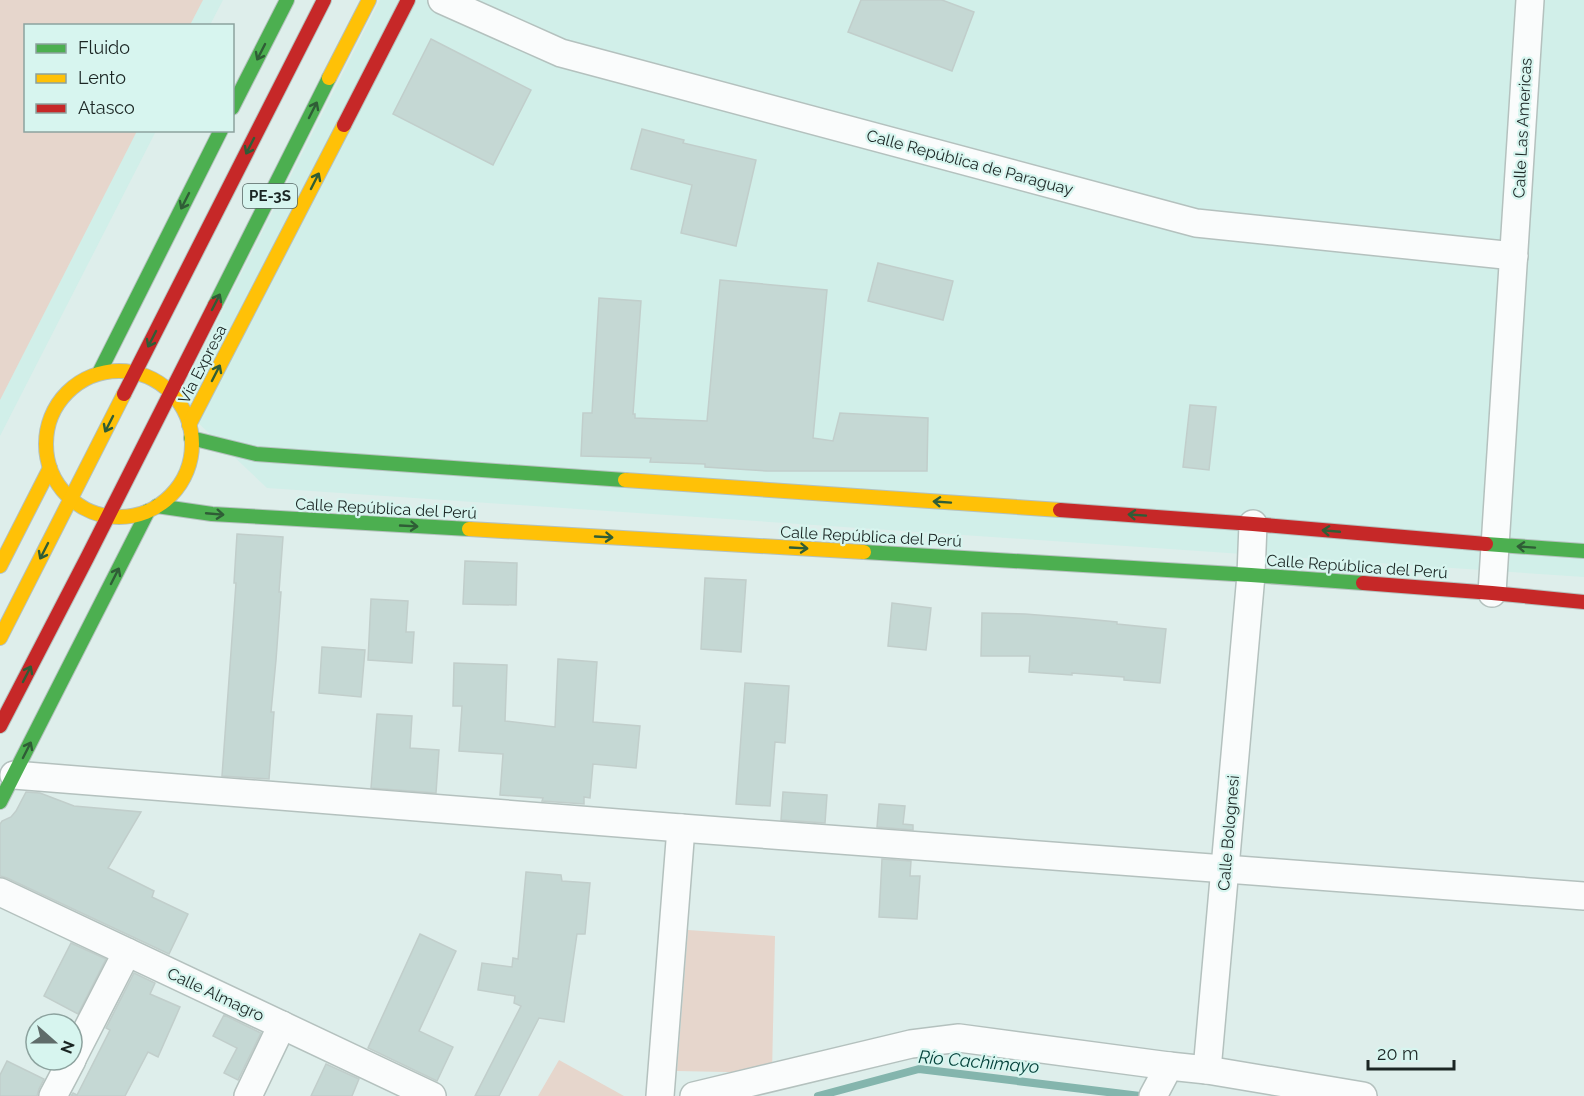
<svg xmlns="http://www.w3.org/2000/svg" width="1584" height="1096" font-family="Raleway,sans-serif">
<style>
.built{fill:#d1efe9}
.green{fill:#e6d6cc}
.lines{fill:none;stroke-linecap:round;stroke-linejoin:round}
.stream{stroke:#84b5ad;stroke-width:8}
.building{fill:#c5d8d4;stroke:#c1cecb;stroke-width:1.5}
.street-casing{stroke:#b4c1be;stroke-width:30}
.fast-casing{stroke:#b4c1be;stroke-width:16}
.slow-casing{stroke:#b4c1be;stroke-width:16}
.jam-casing{stroke:#b4c1be;stroke-width:16}
.street{stroke:#fafcfc;stroke-width:27}
.fast{stroke:#4caf50;stroke-width:14}
.slow{stroke:#ffc107;stroke-width:14}
.jam{stroke:#c62828;stroke-width:14}
.oneway{stroke:#2f5d36}
.labels{text-anchor:middle;stroke-width:4.5;stroke-linejoin:round;paint-order:stroke}
.shield{fill:#d7f5ef;stroke:#536461;stroke-width:1.5}
.shield-label{font-size:15px;font-weight:bold;fill:#1b2624}
.street-label{font-size:16px;fill:#1b2624;stroke:#d7f5ef}
.water-label{font-size:18px;font-style:italic;fill:#013f38;stroke:#d7f5ef}
</style>
<rect width="100%" height="100%" fill="#deeeeb"/>
<g class="built">
<polygon points="0,0 223,0 210,25 26,26 26,130 156,131 0,436"/>
<polygon points="380,0 1584,0 1584,577 267,488 176,402"/>
</g>
<g class="green">
<polygon points="0,0 203,0 190,25 26,26 26,130 137,131 0,400"/>
<polygon points="688,930 775,936 772,1073 677,1071"/>
<polygon points="559,1060 624,1096 538,1096"/>
</g>
<g class="lines">
<polyline class="stream" points="818,1096 919,1069 1140,1096"/>
</g>
<g class="building">
<polygon points="861,0 942,0 974,12 952,71 848,32"/>
<polygon points="431,39 531,90 493,165 393,114"/>
<polygon points="642,129 684,140 683,143 756,160 736,246 681,233 692,185 631,169"/>
<polygon points="878,263 953,281 943,320 868,301"/>
<polygon points="720,280 827,290 813,438 833,441 840,413 928,418 927,471 767,471 705,467 705,464 650,462 651,458 581,456 583,413 592,413 599,298 641,301 633,414 635,414 635,418 707,421"/>
<polygon points="1190,405 1216,407 1209,470 1183,467"/>
<polygon points="237,534 283,537 279,592 281,592 276,660 271,712 274,712 269,779 222,776 236,583 234,583"/>
<polygon points="465,561 517,563 516,605 463,604"/>
<polygon points="705,578 746,580 741,652 701,649"/>
<polygon points="371,599 408,601 406,632 414,632 412,663 368,660"/>
<polygon points="892,603 931,608 926,650 888,646"/>
<polygon points="982,613 1025,614 1076,618 1117,622 1117,624 1166,629 1160,683 1124,680 1124,677 1072,673 1072,675 1029,672 1030,656 981,656"/>
<polygon points="322,647 365,650 361,697 319,693"/>
<polygon points="558,659 597,662 593,722 640,726 636,768 593,764 590,798 584,797 584,804 542,801 543,798 500,795 503,754 459,751 462,706 453,706 454,663 507,665 505,721 555,727"/>
<polygon points="745,683 789,686 785,743 775,742 770,806 736,804"/>
<polygon points="377,714 412,716 410,748 439,750 436,793 371,788"/>
<polygon points="26,792 40,793 74,806 141,812 108,868 154,891 152,897 188,914 169,954 7,878 0,876 0,824 2,821 11,817 16,811"/>
<polygon points="783,792 827,795 825,823 781,820"/>
<polygon points="879,804 905,806 903,824 913,825 913,830 877,827"/>
<polygon points="882,859 911,861 910,876 920,876 917,919 879,917"/>
<polygon points="526,872 561,875 562,881 590,883 585,934 577,934 564,1022 539,1018 499,1096 475,1096 521,1006 514,1003 515,996 478,990 482,963 512,967 513,958 518,959"/>
<polygon points="420,934 456,951 419,1031 453,1047 437,1081 368,1048"/>
<polygon points="71,943 106,959 78,1014 44,996"/>
<polygon points="134,973 155,983 150,994 180,1007 158,1057 148,1052 125,1096 71,1096 73,1093 77,1095 110,1030 106,1028"/>
<polygon points="224,1015 261,1033 238,1080 224,1073 237,1048 213,1036"/>
<polygon points="7,1061 44,1079 39,1089 37,1096 0,1096 0,1075"/>
<polygon points="326,1064 359,1079 352,1096 311,1096"/>
</g>
<g class="lines">
<defs>
<g id="street">
<polyline points="442,0 561,53 1196,223 1514,256"/>
<polyline points="1492,593 1530,0"/>
<polyline points="14,775 681,828 1584,896"/>
<polyline points="0,892 432,1096"/>
<polyline points="72,1059 127,952"/>
<polyline points="1207,1070 1251,575 1253,524"/>
<polyline points="53,1096 72,1060"/>
<polyline points="248,1096 282,1025"/>
<polyline points="660,1096 681,828"/>
<polyline points="694,1096 911,1044 959,1038 1169,1066"/>
<polyline points="1153,1096 1169,1066 1207,1070 1363,1096"/>
</g>
<g id="fast">
<polyline points="232,108 287,0"/>
<polyline points="215,305 329,78"/>
<polyline points="99,373 221,130"/>
<polyline points="191,438 256,454 625,480"/>
<polyline points="157,506 212,514 469,529"/>
<polyline points="1486,544 1584,551"/>
<polyline points="864,552 1251,575 1363,583"/>
<polyline points="0,802 148,511"/>
</g>
<g id="slow">
<polyline points="329,78 369,0"/>
<circle cx="119" cy="444" r="73"/>
<polyline points="189,425 344,125"/>
<polyline points="625,480 1060,510"/>
<polyline points="469,529 864,552"/>
<polyline points="0,566 50,468"/>
<polyline points="0,638 124,394"/>
</g>
<g id="jam">
<polyline points="344,125 408,0"/>
<polyline points="124,394 324,0"/>
<polyline points="1060,510 1253,524 1486,544"/>
<polyline points="1363,583 1492,593 1584,602"/>
<polyline points="0,726 87,558 215,305"/>
</g>
</defs>
<use href="#street" class="street-casing"/>
<use href="#fast" class="fast-casing"/>
<use href="#slow" class="slow-casing"/>
<use href="#jam" class="jam-casing"/>
<use href="#street" class="street"/>
<use href="#fast" class="fast"/>
<use href="#slow" class="slow"/>
<use href="#jam" class="jam"/>
</g>
<defs><path id="oneway-shaft" d="M-6 0H5M1.5-3L5.5 0L1.5 3" fill="none" stroke-width="1.6" stroke-linecap="round" stroke-linejoin="round" transform="scale(1.5)"/></defs>
<g class="oneway">
<use href="#oneway-shaft" transform="translate(261 52) rotate(117)"/>
<use href="#oneway-shaft" transform="translate(313 110) rotate(-63)"/>
<use href="#oneway-shaft" transform="translate(250 146) rotate(117)"/>
<use href="#oneway-shaft" transform="translate(315 181) rotate(-63)"/>
<use href="#oneway-shaft" transform="translate(185 201) rotate(117)"/>
<use href="#oneway-shaft" transform="translate(216 302) rotate(-63)"/>
<use href="#oneway-shaft" transform="translate(152 339) rotate(117)"/>
<use href="#oneway-shaft" transform="translate(216 373) rotate(-63)"/>
<use href="#oneway-shaft" transform="translate(109 424) rotate(117)"/>
<use href="#oneway-shaft" transform="translate(942 502) rotate(-176)"/>
<use href="#oneway-shaft" transform="translate(215 514) rotate(5)"/>
<use href="#oneway-shaft" transform="translate(1137 515) rotate(-176)"/>
<use href="#oneway-shaft" transform="translate(409 526) rotate(3)"/>
<use href="#oneway-shaft" transform="translate(1331 531) rotate(-175)"/>
<use href="#oneway-shaft" transform="translate(604 537) rotate(3)"/>
<use href="#oneway-shaft" transform="translate(1526 547) rotate(-176)"/>
<use href="#oneway-shaft" transform="translate(799 548) rotate(3)"/>
<use href="#oneway-shaft" transform="translate(44 551) rotate(117)"/>
<use href="#oneway-shaft" transform="translate(115 576) rotate(-63)"/>
<use href="#oneway-shaft" transform="translate(27 674) rotate(-63)"/>
<use href="#oneway-shaft" transform="translate(27 750) rotate(-63)"/>
</g>
<g class="labels">
<rect class="shield" x="243" y="184" width="54" height="24" rx="4.5"/>
<g class="shield-label">
<text x="270" y="201">PE-3S</text>
</g>
<g class="street-label">
<text transform="translate(1522 128) rotate(-87)" y="6">Calle Las Americas</text>
<text transform="translate(970 162) rotate(15)" y="6">Calle República de Paraguay</text>
<text transform="translate(202 364) rotate(-63)" y="6">Vía Expresa</text>
<text transform="translate(386 508) rotate(3)" y="6">Calle República del Perú</text>
<text transform="translate(871 536) rotate(3)" y="6">Calle República del Perú</text>
<text transform="translate(1357 566) rotate(4)" y="6">Calle República del Perú</text>
<text transform="translate(1228 833) rotate(-85)" y="6">Calle Bolognesi</text>
<text transform="translate(216 994) rotate(25)" y="6">Calle Almagro</text>
</g>
<g class="water-label">
<text transform="translate(979 1062) rotate(5)" y="6">Río Cachimayo</text>
</g>
</g>
<rect x="24" y="24" width="210" height="108" fill="#d7f5ef" stroke="#8ca29e" stroke-width="1.5"/>
<rect x="36" y="44" width="30" height="9" fill="#4caf50" stroke="#8ca29e" stroke-width="1.5"/>
<text x="78" y="54" font-size="18" fill="#1b2624">Fluido</text>
<rect x="36" y="74" width="30" height="9" fill="#ffc107" stroke="#8ca29e" stroke-width="1.5"/>
<text x="78" y="84" font-size="18" fill="#1b2624">Lento</text>
<rect x="36" y="104" width="30" height="9" fill="#c62828" stroke="#8ca29e" stroke-width="1.5"/>
<text x="78" y="114" font-size="18" fill="#1b2624">Atasco</text>
<g transform="translate(54 1042) rotate(111)"><circle r="28" fill="#d7f5ef" stroke="#8ca29e" stroke-width="1.5"/>
<path d="M0-4.5L10 22L0 15L-10 22Z" fill="#5f6c6a"/>
<text y="-9" font-size="16" font-weight="bold" text-anchor="middle" fill="#1b2624">N</text>
</g>
<path d="M1368 1060v9h86v-9" fill="none" stroke="#1b2624" stroke-width="3"/>
<text x="1377" y="1060" font-size="18" fill="#1b2624" stroke="#d7f5ef" stroke-width="4.5" paint-order="stroke">20 m</text>
</svg>
